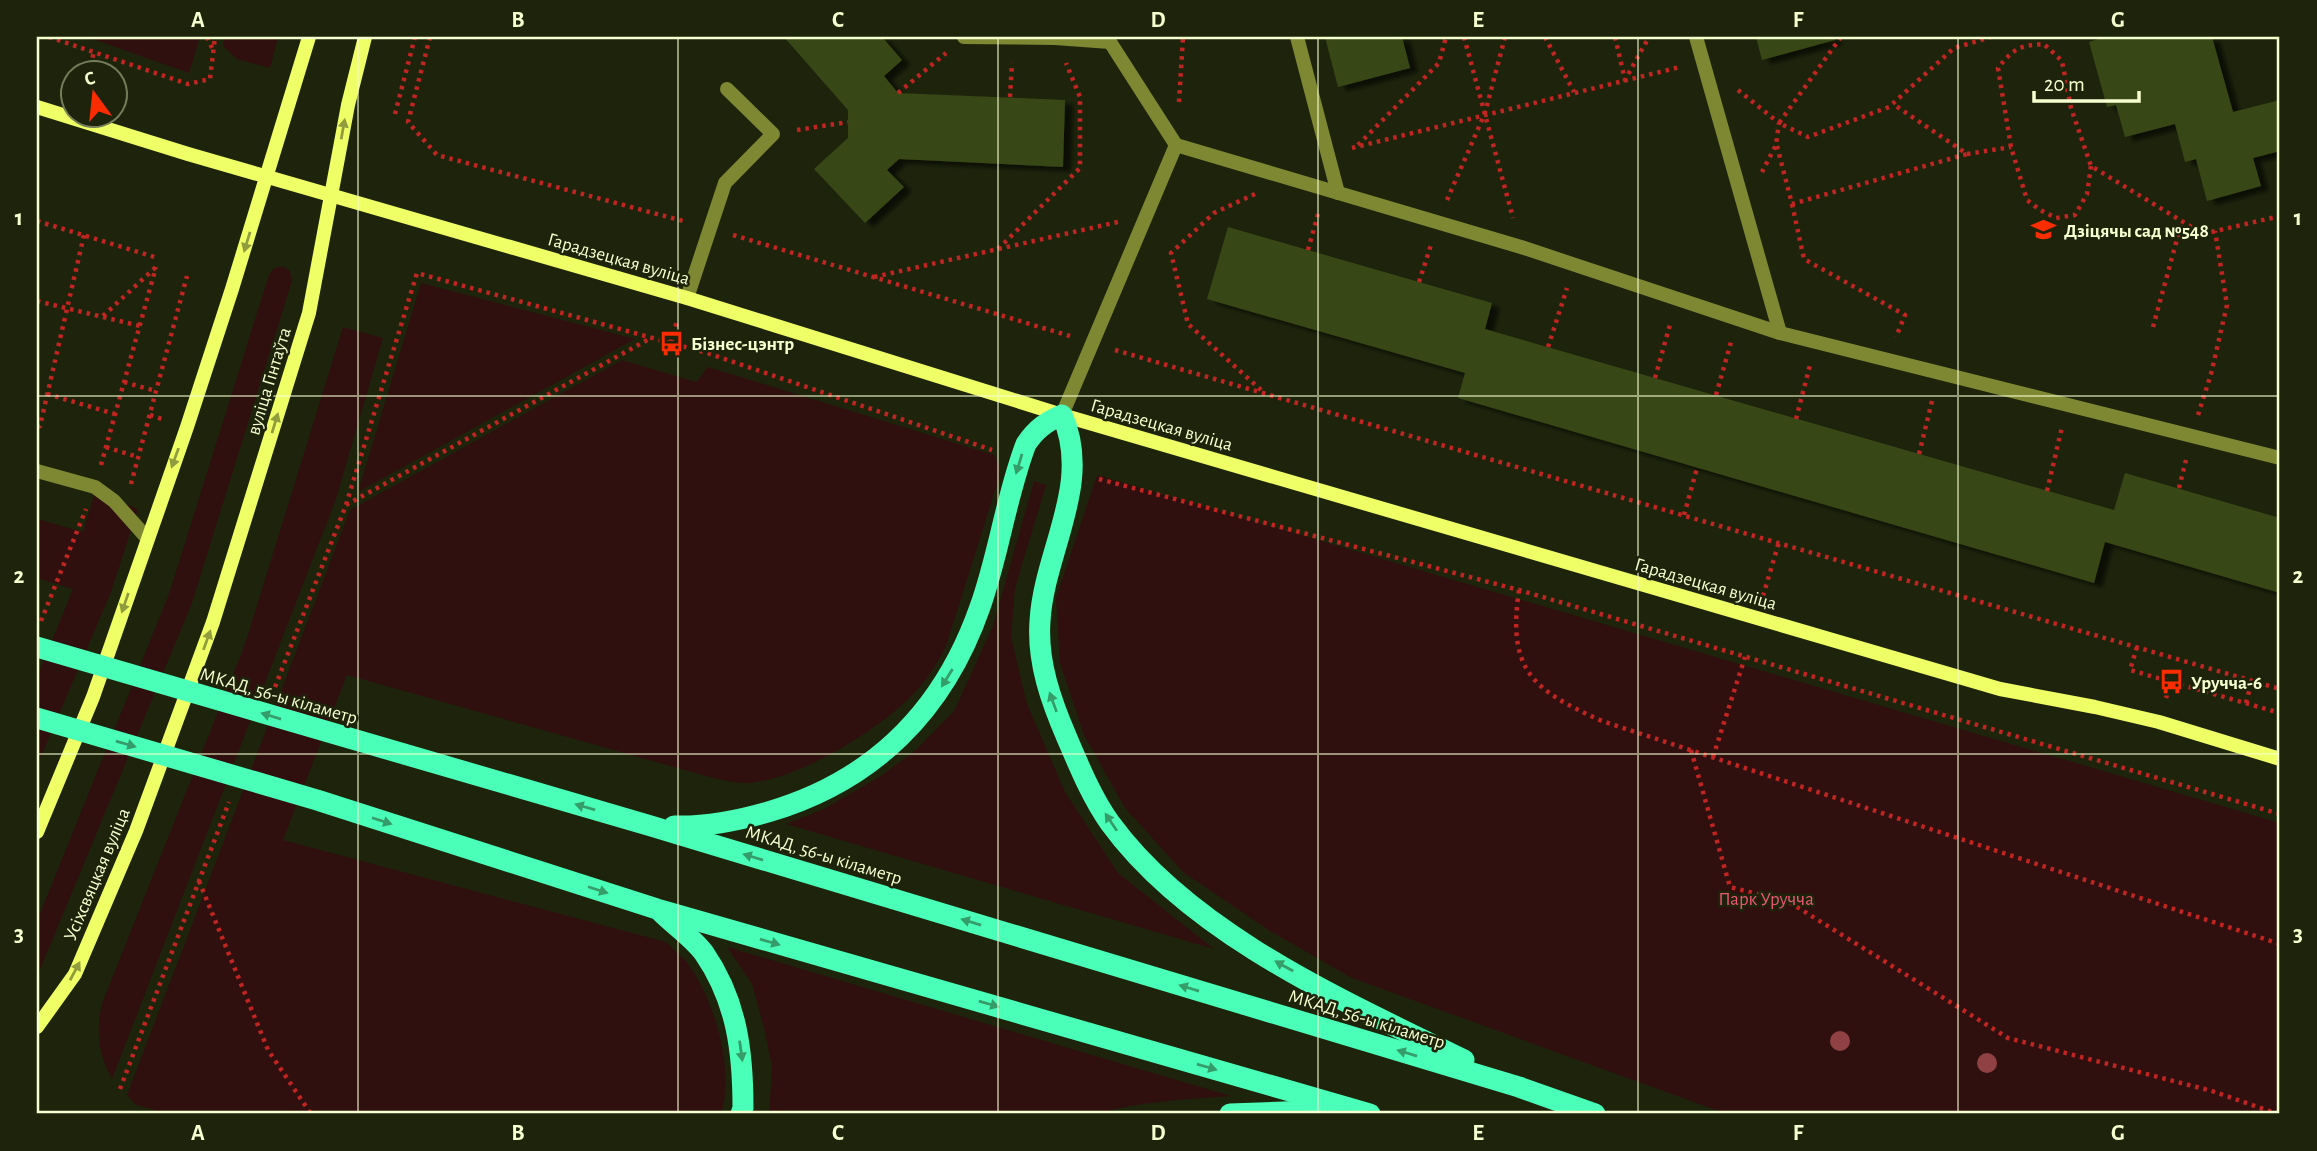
<svg xmlns="http://www.w3.org/2000/svg" width="2317" height="1151" font-family="'Alegreya Sans',sans-serif">
<style>
.green{fill:#2f100e}
.building{fill:#394716;filter:url(#shadow)}
.lines{fill:none;stroke-linecap:round;stroke-linejoin:round}
.path{stroke:#c02522;stroke-width:4.5;stroke-dasharray:3.5 5;stroke-linecap:butt}
.lane{stroke:#7e8832;stroke-width:14}
.secondary{stroke:#efff66;stroke-width:14}
.highway{stroke:#4affb7;stroke-width:21}
.tree{fill:#8f4143}
.oneway{fill:#919c3e}
.oneway2{fill:#369c6a}
.grid{fill:none;stroke:#f6ffcf;stroke-width:2;stroke-opacity:0.55}
.labels{text-anchor:middle;stroke-width:5;stroke-linejoin:round;paint-order:stroke}
.poi-label{font-size:19px;font-weight:bold;fill:#f6ffcf;stroke:#1e240c;text-anchor:start}
.street-label{font-size:19px;fill:#f6ffcf;stroke:#1e240c}
.park-label{font-size:19px;fill:#ec5870;stroke:#1e240c}
.neatline{fill:none;stroke:#f6ffcf;stroke-width:2.5}
.grid-label{font-size:23px;text-anchor:middle;font-weight:bold;fill:#f6ffcf}
</style>
<defs>
<filter id="shadow"><feDropShadow dx="8" dy="4.5" stdDeviation="2" flood-color="#0009"/></filter>
</defs>
<rect width="100%" height="100%" fill="#1e240c"/>
<g class="green">
<polygon points="87,37 200,37 189,73"/>
<polygon points="224,37 278,37 270,68 237,59 223,46"/>
<polygon points="282,266 290,271 292,281 192,603 37,977 37,921 169,594 269,275 274,268"/>
<polygon points="421,283 635,339 358,492"/>
<path d="M343,327L383,338L336,499L112,1079C98,1054 95,1028 103,1001L245,644Z"/>
<path d="M622,360L696,382L708,367L994,455L999,464L1000,475L946,646C938,662 929,677 917,690C883,728 796,782 745,783C735,783 723,780 713,778L347,675L283,840L666,942C673,949 683,957 689,965C715,1002 735,1070 721,1114H170L136,1105L127,1095L350,510Z"/>
<polygon points="1097,475 2280,823 2280,1114 1727,1114 1352,978 1270,931 1183,872 1125,808 1084,735 1060,663 1056,598"/>
<polygon points="1034,481 1046,485 1015,588 1011,637 1027,704 1065,792 1118,873 1214,949 786,824 824,809 881,776 916,750 954,711 993,626"/>
<polygon points="95,492 138,509 111,592 37,766 37,677 73,589 37,578 37,519 83,532"/>
<path d="M727,947L1231,1096C1185,1099 1139,1102 1094,1114H769L772,1067L764,1028L752,984Z"/>
</g>
<g class="building">
<polygon points="784,37 882,37 902,60 884,76 898,93 1065,100 1063,167 899,159 887,170 904,187 865,223 814,169 848,138 848,110"/>
<polygon points="1325,37 1402,37 1410,68 1338,87"/>
<polygon points="1756,37 1834,37 1835,40 1762,60"/>
<polygon points="2098,37 2212,37 2233,112 2280,100 2280,151 2253,158 2261,186 2207,201 2196,159 2185,162 2175,124 2125,137 2116,105 2107,107 2089,42 2098,39"/>
<polygon points="1228,227 1492,303 1485,329 2114,510 2125,473 2280,518 2280,593 2105,542 2094,583 1458,398 1465,373 1207,299"/>
</g>
<g class="lines">
<g class="path">
<polyline points="49,37 188,84 210,79 215,37"/>
<polyline points="207,37 213,50"/>
<polyline points="430,37 408,122 437,155 687,222"/>
<polyline points="1464,37 1513,218"/>
<polyline points="1545,37 1574,92"/>
<polyline points="1615,37 1625,80 1649,37"/>
<polyline points="1841,37 1779,123 1808,137 1889,107 1954,48 1991,37"/>
<polyline points="88,74 94,52"/>
<polyline points="1738,90 1779,123 1776,145 1762,172"/>
<polyline points="898,93 946,53"/>
<polyline points="1010,97 1012,63"/>
<polyline points="1179,102 1183,37"/>
<polyline points="395,114 415,37"/>
<polyline points="797,130 848,122"/>
<polyline points="1358,145 1439,63 1446,37"/>
<polyline points="1777,146 1792,204 1967,154 1893,104"/>
<polyline points="1352,148 1680,67"/>
<polyline points="1967,154 2011,147"/>
<path d="M2091,166L2087,194L2075,215L2056,218L2040,210L2027,200L2011,147L1998,68C2013,49 2020,45 2044,44L2062,61L2071,108L2091,166L2203,234L2280,216"/>
<polyline points="1255,194 1214,213 1171,253 1188,324 1261,390"/>
<polyline points="1447,200 1485,113 1505,37"/>
<polyline points="1792,204 1804,259 1905,315 1896,337"/>
<polyline points="37,221 158,258"/>
<polyline points="733,235 1070,336"/>
<polyline points="998,249 1080,168 1080,97 1066,63"/>
<polyline points="1308,250 1318,214"/>
<polyline points="874,277 1118,222"/>
<polyline points="1419,282 1431,245"/>
<polyline points="37,301 140,326"/>
<polyline points="103,316 156,267"/>
<polyline points="2153,327 2182,221"/>
<polyline points="671,343 677,321"/>
<polyline points="1548,347 1567,288"/>
<polyline points="1115,350 2280,689"/>
<polyline points="1655,378 1671,321"/>
<polyline points="124,382 156,391"/>
<polyline points="47,394 115,414"/>
<polyline points="1716,395 1731,342"/>
<polyline points="150,415 165,420"/>
<polyline points="2198,415 2211,374 2227,305 2215,231"/>
<polyline points="1796,419 1810,365"/>
<polyline points="37,427 40,426 84,235"/>
<polyline points="106,447 138,457"/>
<polyline points="1919,454 1933,397"/>
<polyline points="101,465 156,267"/>
<polyline points="1099,479 1519,590 2280,814"/>
<polyline points="131,484 187,276"/>
<polyline points="2179,488 2186,460"/>
<polyline points="2047,491 2062,427"/>
<polyline points="346,505 651,338"/>
<polyline points="1684,515 1697,468"/>
<path d="M1519,590C1507,671 1533,690 1602,721L2280,944"/>
<polyline points="1763,596 1779,542"/>
<polyline points="41,621 86,509"/>
<polyline points="2137,647 2130,670 2280,713"/>
<polyline points="275,687 346,505 417,273 707,353 992,450"/>
<polyline points="2166,698 2171,682"/>
<polyline points="2246,703 2252,680"/>
<polyline points="1691,750 1730,887 1789,902 2008,1038 2212,1091 2278,1114"/>
<polyline points="1713,757 1745,657"/>
<polyline points="199,881 268,1050 311,1114"/>
<polyline points="120,1089 229,802"/>
</g>
<g class="lane">
<polyline points="964,37 1055,38 1110,42 1176,145 1521,247 1780,333 2280,458"/>
<polyline points="1297,37 1338,193"/>
<polyline points="1696,37 1780,333"/>
<polyline points="687,298 725,183 773,134 727,89"/>
<polyline points="1062,415 1176,145"/>
<polyline points="37,471 95,487 114,501 147,538"/>
</g>
<g class="secondary">
<polyline points="37,107 188,154 687,298 1062,415 2000,689 2095,707 2159,722 2280,759"/>
<polyline points="37,832 93,697 187,427 232,289 309,37"/>
<polyline points="37,1027 75,974 136,831 213,622 309,313 348,105 365,37"/>
</g>
<g class="highway">
<polyline points="37,647 651,826 1519,1087 1595,1114"/>
<polyline points="37,718 317,800 657,909 1370,1114"/>
<path d="M674,826C707,827 737,821 768,812C874,781 944,710 980,607C999,554 1006,496 1026,444C1036,429 1046,422 1062,415C1093,484 1044,551 1040,621C1037,662 1051,701 1067,738C1079,766 1092,798 1110,823C1191,934 1344,1001 1464,1060"/>
<path d="M661,912C674,925 693,938 704,953C737,1001 743,1052 743,1108L741,1114"/>
<polyline points="1230,1114 1336,1110"/>
</g>
</g>
<g class="tree">
<circle cx="1840" cy="1041" r="10"/>
<circle cx="1987" cy="1063" r="10"/>
</g>
<defs><path id="oneway-solid" d="M-6-.8H1V-3.2L6.5 0L1 3.2V.8H-6Z" transform="scale(1.75)"/></defs>
<g class="oneway">
<use href="#oneway-solid" transform="translate(343 129) rotate(-80)"/>
<use href="#oneway-solid" transform="translate(247 242) rotate(107)"/>
<use href="#oneway-solid" transform="translate(275 423) rotate(-73)"/>
<use href="#oneway-solid" transform="translate(175 458) rotate(110)"/>
<use href="#oneway-solid" transform="translate(125 603) rotate(109)"/>
<use href="#oneway-solid" transform="translate(207 640) rotate(-70)"/>
<use href="#oneway-solid" transform="translate(75 971) rotate(-62)"/>
</g>
<g class="oneway2">
<use href="#oneway-solid" transform="translate(1019 464) rotate(107)"/>
<use href="#oneway-solid" transform="translate(947 678) rotate(122)"/>
<use href="#oneway-solid" transform="translate(1053 702) rotate(-110)"/>
<use href="#oneway-solid" transform="translate(271 716) rotate(-163)"/>
<use href="#oneway-solid" transform="translate(126 744) rotate(16)"/>
<use href="#oneway-solid" transform="translate(585 807) rotate(-164)"/>
<use href="#oneway-solid" transform="translate(382 821) rotate(18)"/>
<use href="#oneway-solid" transform="translate(1111 822) rotate(-124)"/>
<use href="#oneway-solid" transform="translate(753 857) rotate(-163)"/>
<use href="#oneway-solid" transform="translate(598 890) rotate(18)"/>
<use href="#oneway-solid" transform="translate(971 922) rotate(-163)"/>
<use href="#oneway-solid" transform="translate(770 942) rotate(16)"/>
<use href="#oneway-solid" transform="translate(1284 966) rotate(-151)"/>
<use href="#oneway-solid" transform="translate(1189 988) rotate(-163)"/>
<use href="#oneway-solid" transform="translate(989 1004) rotate(16)"/>
<use href="#oneway-solid" transform="translate(741 1051) rotate(82)"/>
<use href="#oneway-solid" transform="translate(1407 1053) rotate(-163)"/>
<use href="#oneway-solid" transform="translate(1207 1067) rotate(16)"/>
</g>
<path class="grid" d="M358,37V1114M678,37V1114M998,37V1114M1318,37V1114M1638,37V1114M1958,37V1114M37,396H2280M37,754H2280"/>
<defs>
<symbol id="school-bare" viewBox="-9 -9 18 18"><path d="M0-5L7-2L0 1L-7-2ZM-4 1L0 2.5L4 1V4Q0 6-4 4Z" fill="#fa2d00" stroke="#1e240c" stroke-width="2.5" paint-order="stroke"/></symbol>
<symbol id="bus-bare" viewBox="-9 -9 18 18"><path d="M-5-6H5V4H4V6H2V4H-2V6H-4V4H-5ZM-3.5-4V0h7V-4ZM-3.5 1.2v1.5H-2V1.2ZM2 1.2v1.5H3.5V1.2Z" fill="#fa2d00" stroke="#1e240c" stroke-width="2.5" paint-order="stroke"/></symbol>
</defs>
<g fill-rule="evenodd">
<use href="#school-bare" x="2026" y="212" width="35" height="35"/>
<use href="#bus-bare" x="654" y="326" width="35" height="35"/>
<use href="#bus-bare" x="2154" y="664" width="35" height="35"/>
</g>
<g class="labels">
<g class="poi-label">
<text x="2064" y="237">Дзіцячы сад №548</text>
<text x="691" y="350">Бізнес-цэнтр</text>
<text x="2191" y="689">Уручча-6</text>
</g>
<g class="street-label">
<text transform="translate(619 258) rotate(16)" y="7">Гарадзецкая вуліца</text>
<text transform="translate(268 381) rotate(-73)" y="7">вуліца Гінтаўта</text>
<text transform="translate(1162 424) rotate(16)" y="7">Гарадзецкая вуліца</text>
<text transform="translate(1706 583) rotate(16)" y="7">Гарадзецкая вуліца</text>
<text transform="translate(279 695) rotate(16)" y="7">МКАД, 56-ы кіламетр</text>
<text transform="translate(824 854) rotate(17)" y="7">МКАД, 56-ы кіламетр</text>
<text transform="translate(96 874) rotate(-67)" y="7">Усіхсвяцкая вуліца</text>
<text transform="translate(1367 1018) rotate(17)" y="7">МКАД, 56-ы кіламетр</text>
</g>
<g class="park-label">
<text x="1766" y="905">Парк Уручча</text>
</g>
</g>
<rect width="2317" height="1151" fill="none" stroke="#1e240c" stroke-width="77"/>
<g transform="translate(94 94) rotate(345)"><circle r="33" fill="#1e240c" stroke="#747c5a" stroke-width="2"/>
<path d="M0-5L12 26L0 18L-12 26Z" fill="#fa2d00"/>
<text y="-10" font-size="19" font-weight="bold" text-anchor="middle" fill="#f6ffcf">С</text>
</g>
<path d="M2034 91v10h105v-10" fill="none" stroke="#f6ffcf" stroke-width="3.5"/>
<text x="2044" y="91" font-size="21" fill="#f6ffcf" stroke="#1e240c" stroke-width="5" paint-order="stroke">20 m</text>
<rect x="38" y="38" width="2240" height="1074" class="neatline"/>
<g class="grid-label">
<text x="198" y="27">A</text>
<text x="518" y="27">B</text>
<text x="838" y="27">C</text>
<text x="1158" y="27">D</text>
<text x="1478" y="27">E</text>
<text x="1798" y="27">F</text>
<text x="2118" y="27">G</text>
<text x="19" y="225">1</text>
<text x="2298" y="225">1</text>
<text x="19" y="583">2</text>
<text x="2298" y="583">2</text>
<text x="19" y="941">3</text>
<text x="2298" y="941">3</text>
<text x="198" y="1140">A</text>
<text x="518" y="1140">B</text>
<text x="838" y="1140">C</text>
<text x="1158" y="1140">D</text>
<text x="1478" y="1140">E</text>
<text x="1798" y="1140">F</text>
<text x="2118" y="1140">G</text>
</g>
</svg>
